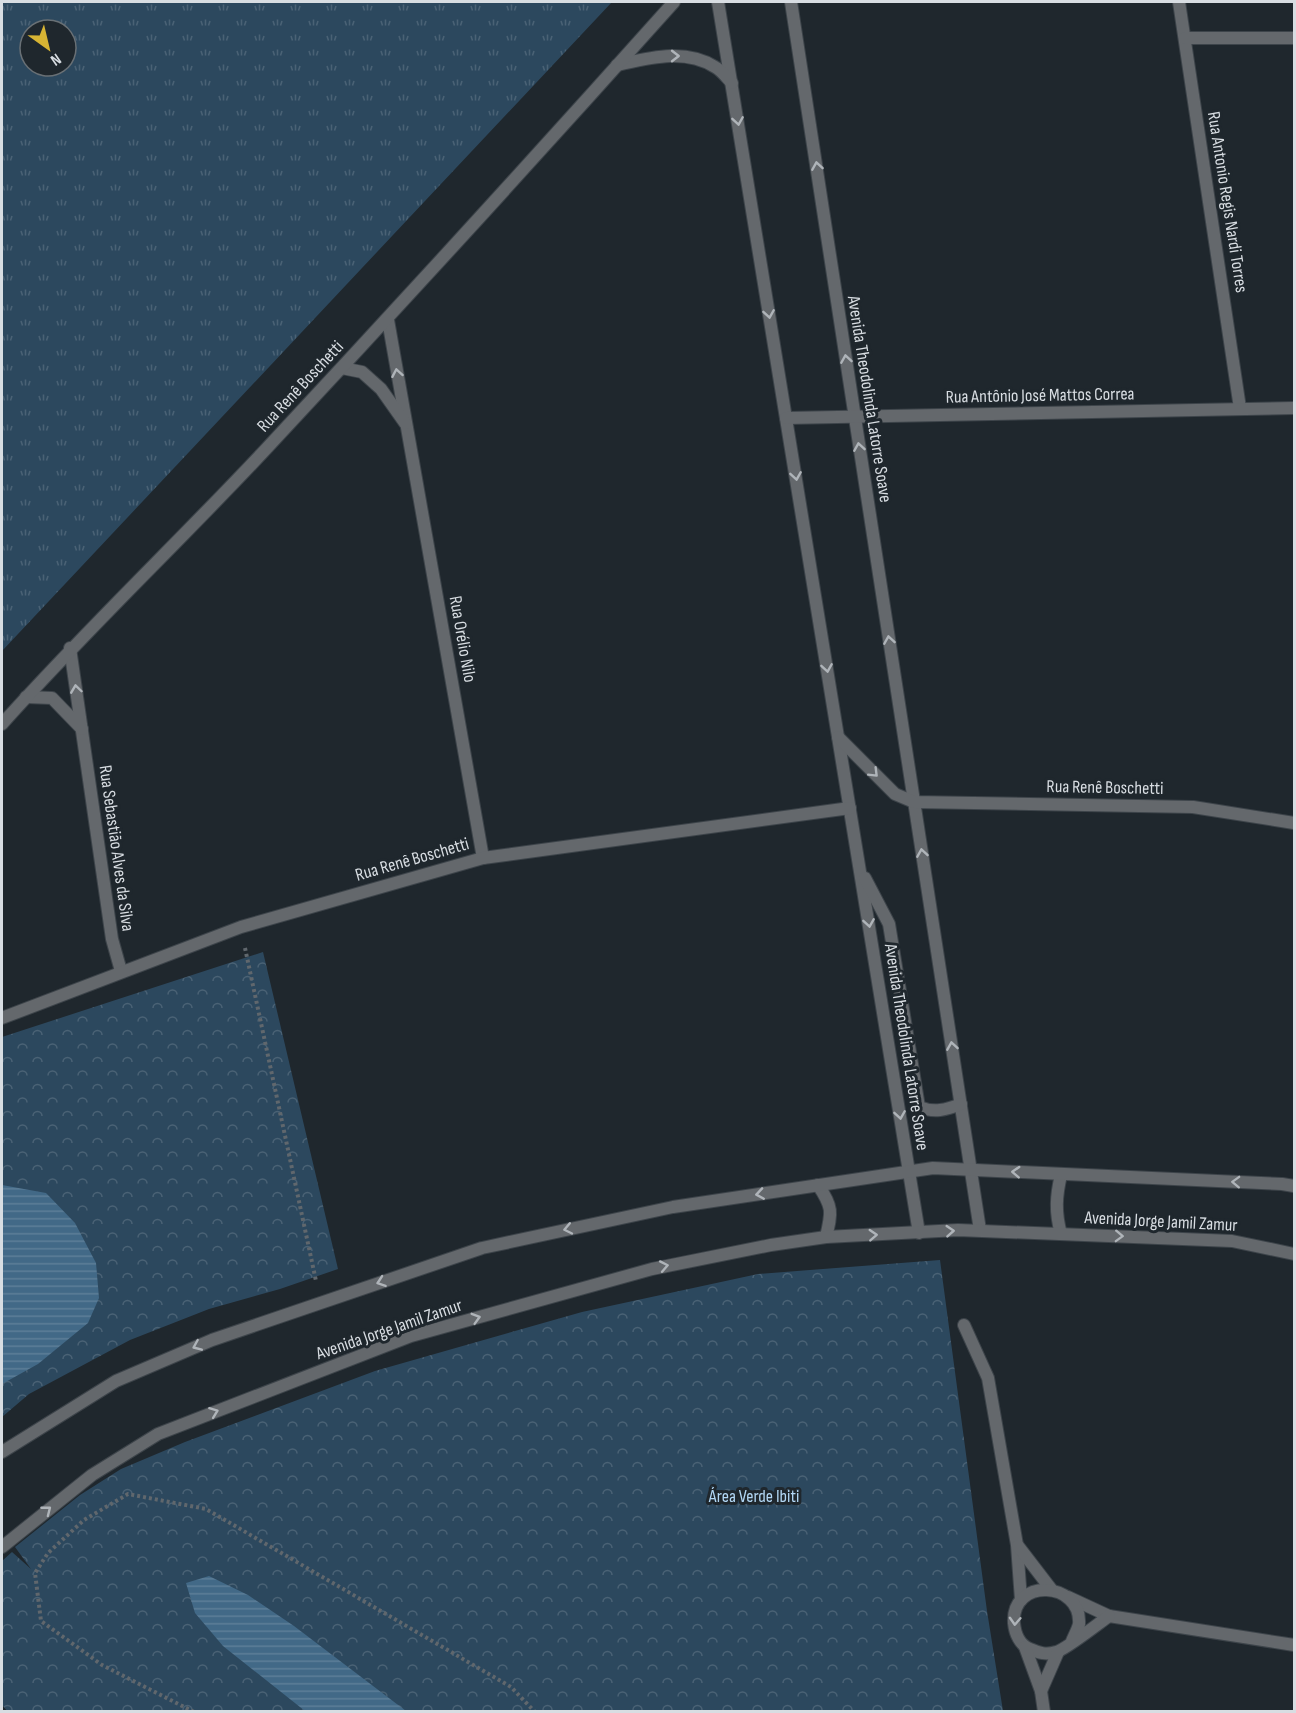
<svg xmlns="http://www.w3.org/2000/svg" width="1296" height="1713" font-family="'Sofia Sans Condensed',sans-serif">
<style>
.grass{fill:url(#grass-tufts);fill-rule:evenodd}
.forest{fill:url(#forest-crowns)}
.water{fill:url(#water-rules)}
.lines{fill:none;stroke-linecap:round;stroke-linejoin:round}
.street-casing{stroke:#3d444a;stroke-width:14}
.path{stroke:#60676d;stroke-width:4;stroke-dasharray:3 3;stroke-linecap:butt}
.street{stroke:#64686c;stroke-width:12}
.oneway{stroke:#afb4b9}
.labels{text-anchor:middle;stroke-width:6;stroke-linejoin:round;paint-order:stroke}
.street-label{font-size:18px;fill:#d8dde2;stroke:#1f272d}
.park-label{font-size:18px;fill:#b2d7f5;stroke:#1f272d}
</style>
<defs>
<pattern id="grass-tufts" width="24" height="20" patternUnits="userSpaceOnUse" patternTransform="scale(1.5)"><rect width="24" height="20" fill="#2c485e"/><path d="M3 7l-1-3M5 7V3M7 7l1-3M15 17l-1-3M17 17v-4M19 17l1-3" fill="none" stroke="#4a6275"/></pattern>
<pattern id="forest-crowns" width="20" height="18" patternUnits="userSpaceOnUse" patternTransform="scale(1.5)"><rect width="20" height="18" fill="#2c485e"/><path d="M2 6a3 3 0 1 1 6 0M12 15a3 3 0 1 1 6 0" fill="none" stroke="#4a6275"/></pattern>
<pattern id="water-rules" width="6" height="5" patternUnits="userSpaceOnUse" patternTransform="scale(1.5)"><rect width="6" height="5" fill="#426987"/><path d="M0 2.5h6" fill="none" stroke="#5d7e98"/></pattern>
</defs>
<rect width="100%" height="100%" fill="#1f272d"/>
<path class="grass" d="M2,2H612L2,651ZM30,30H66V66H30Z"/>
<g class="forest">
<polygon points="263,952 338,1269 280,1289 209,1309 130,1340 29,1394 2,1417 2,1037"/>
<polygon points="940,1260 987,1611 1003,1711 8,1712 2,1705 2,1561 12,1552 31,1569 15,1547 80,1495 121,1469 185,1442 375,1371 582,1312 758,1274"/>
</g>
<g class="water">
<polygon points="2,1185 46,1193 75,1223 96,1263 99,1298 88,1323 38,1364 2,1384"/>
<polygon points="209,1576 248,1595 294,1626 406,1711 305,1711 223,1646 195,1613 186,1583"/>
</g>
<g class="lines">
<defs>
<g id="street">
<polyline points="718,2 919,1233"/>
<polyline points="791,2 980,1230"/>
<polyline points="1179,2 1240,408"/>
<polyline points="1185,38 1294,38"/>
<path d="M617,65C649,58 685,48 715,67C721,70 727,78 732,83"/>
<polyline points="388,320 483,858"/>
<polyline points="342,368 362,372 381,389 405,423"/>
<polyline points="786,418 1294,408"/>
<polyline points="70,648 112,939 121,971"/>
<polyline points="26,697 52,698 82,729"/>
<path d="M2,724C87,629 179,542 266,449C404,301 540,152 674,2"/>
<polyline points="838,737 895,794 914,802 1193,807 1294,823"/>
<path d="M865,878L889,924L919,1107C934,1113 946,1110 961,1104"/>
<polyline points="2,1018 241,927 483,858 850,808"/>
<path d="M818,1185C833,1207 832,1212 826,1237"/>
<path d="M1061,1234C1055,1212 1056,1196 1061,1175"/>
<polyline points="964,1325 988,1378 1017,1545 1021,1600"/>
<polyline points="2,1452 116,1381 212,1340 482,1248 673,1207 933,1168 1282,1184 1294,1186"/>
<polyline points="1018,1546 1051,1589"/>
<polyline points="2,1547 92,1475 158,1434 411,1336 652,1269 771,1245 826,1237 958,1230 1232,1241 1294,1254"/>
<polyline points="1068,1597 1109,1616 1294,1645"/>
<path d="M1072,1641C1074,1636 1078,1629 1079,1624C1082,1581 1011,1577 1014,1623C1015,1634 1020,1645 1030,1649C1039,1653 1046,1655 1056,1652C1065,1650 1099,1623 1109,1616"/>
<polyline points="1025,1647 1041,1691 1044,1712"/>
<polyline points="1041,1691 1058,1652"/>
</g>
</defs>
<use href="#street" class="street-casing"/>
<g class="path">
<polyline points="245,948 316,1281"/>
<polyline points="194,1712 102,1665 41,1621 35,1573 48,1553 84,1520 128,1494 206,1509 511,1687 535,1712"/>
</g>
<use href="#street" class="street"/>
</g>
<defs><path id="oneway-chevron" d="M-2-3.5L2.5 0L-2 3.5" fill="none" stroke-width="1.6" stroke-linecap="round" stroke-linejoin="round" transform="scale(1.5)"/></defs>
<g class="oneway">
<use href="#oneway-chevron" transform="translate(675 56)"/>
<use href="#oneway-chevron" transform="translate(738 121) rotate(81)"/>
<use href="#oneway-chevron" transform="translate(817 166) rotate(-99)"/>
<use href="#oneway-chevron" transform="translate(769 314) rotate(81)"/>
<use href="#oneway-chevron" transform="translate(846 359) rotate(-99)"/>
<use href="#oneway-chevron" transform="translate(397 373) rotate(-100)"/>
<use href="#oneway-chevron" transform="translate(859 447) rotate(-99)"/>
<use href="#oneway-chevron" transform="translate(796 476) rotate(81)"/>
<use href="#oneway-chevron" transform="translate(889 640) rotate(-99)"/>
<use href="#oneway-chevron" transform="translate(827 668) rotate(81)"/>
<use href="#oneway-chevron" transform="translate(76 689) rotate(-98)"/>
<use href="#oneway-chevron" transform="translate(874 773) rotate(45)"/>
<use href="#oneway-chevron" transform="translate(922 853) rotate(-99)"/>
<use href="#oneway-chevron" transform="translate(869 923) rotate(81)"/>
<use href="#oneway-chevron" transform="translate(952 1046) rotate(-99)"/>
<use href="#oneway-chevron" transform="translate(900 1115) rotate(81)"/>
<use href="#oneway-chevron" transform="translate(1016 1172) rotate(-177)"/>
<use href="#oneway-chevron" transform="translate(1236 1182) rotate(-178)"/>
<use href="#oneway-chevron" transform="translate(760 1194) rotate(171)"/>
<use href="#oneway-chevron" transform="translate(568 1229) rotate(168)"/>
<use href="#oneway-chevron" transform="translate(950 1231) rotate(-4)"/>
<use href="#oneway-chevron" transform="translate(873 1235) rotate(-3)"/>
<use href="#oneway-chevron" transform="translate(1119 1236) rotate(2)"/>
<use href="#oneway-chevron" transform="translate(664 1266) rotate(-11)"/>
<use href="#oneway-chevron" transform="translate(381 1282) rotate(161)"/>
<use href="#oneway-chevron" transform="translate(476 1318) rotate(-16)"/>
<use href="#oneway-chevron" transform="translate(197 1346) rotate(157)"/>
<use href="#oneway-chevron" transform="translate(214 1412) rotate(-21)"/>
<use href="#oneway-chevron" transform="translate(47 1510) rotate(-38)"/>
<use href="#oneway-chevron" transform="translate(1015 1621) rotate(93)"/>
</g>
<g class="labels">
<g class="street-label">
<text transform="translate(1228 202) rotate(81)" y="6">Rua Antonio Regis Nardi Torres</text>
<text transform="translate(300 386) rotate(-47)" y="6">Rua Renê Boschetti</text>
<text transform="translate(1040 395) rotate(-1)" y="6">Rua Antônio José Mattos Correa</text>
<text transform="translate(870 399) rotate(81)" y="6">Avenida Theodolinda Latorre Soave</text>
<text transform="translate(463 639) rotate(80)" y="6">Rua Orélio Nilo</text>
<text transform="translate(1105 787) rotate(1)" y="6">Rua Renê Boschetti</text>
<text transform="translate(117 848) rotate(82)" y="6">Rua Sebastião Alves da Silva</text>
<text transform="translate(412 859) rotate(-16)" y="6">Rua Renê Boschetti</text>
<text transform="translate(907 1047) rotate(81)" y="6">Avenida Theodolinda Latorre Soave</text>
<text transform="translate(1161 1221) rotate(3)" y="6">Avenida Jorge Jamil Zamur</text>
<text transform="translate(389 1329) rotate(-19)" y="6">Avenida Jorge Jamil Zamur</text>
</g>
<g class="park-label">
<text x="754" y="1502">Área Verde Ibiti</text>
</g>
</g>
<rect width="1296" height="1713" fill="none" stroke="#d8dde2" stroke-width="6"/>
<g transform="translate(48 48) rotate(146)"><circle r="28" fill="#1f272d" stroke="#697075" stroke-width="1.5"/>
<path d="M0-4.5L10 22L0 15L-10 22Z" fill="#d7b434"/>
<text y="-9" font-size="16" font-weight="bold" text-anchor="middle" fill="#d8dde2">N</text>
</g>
</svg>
